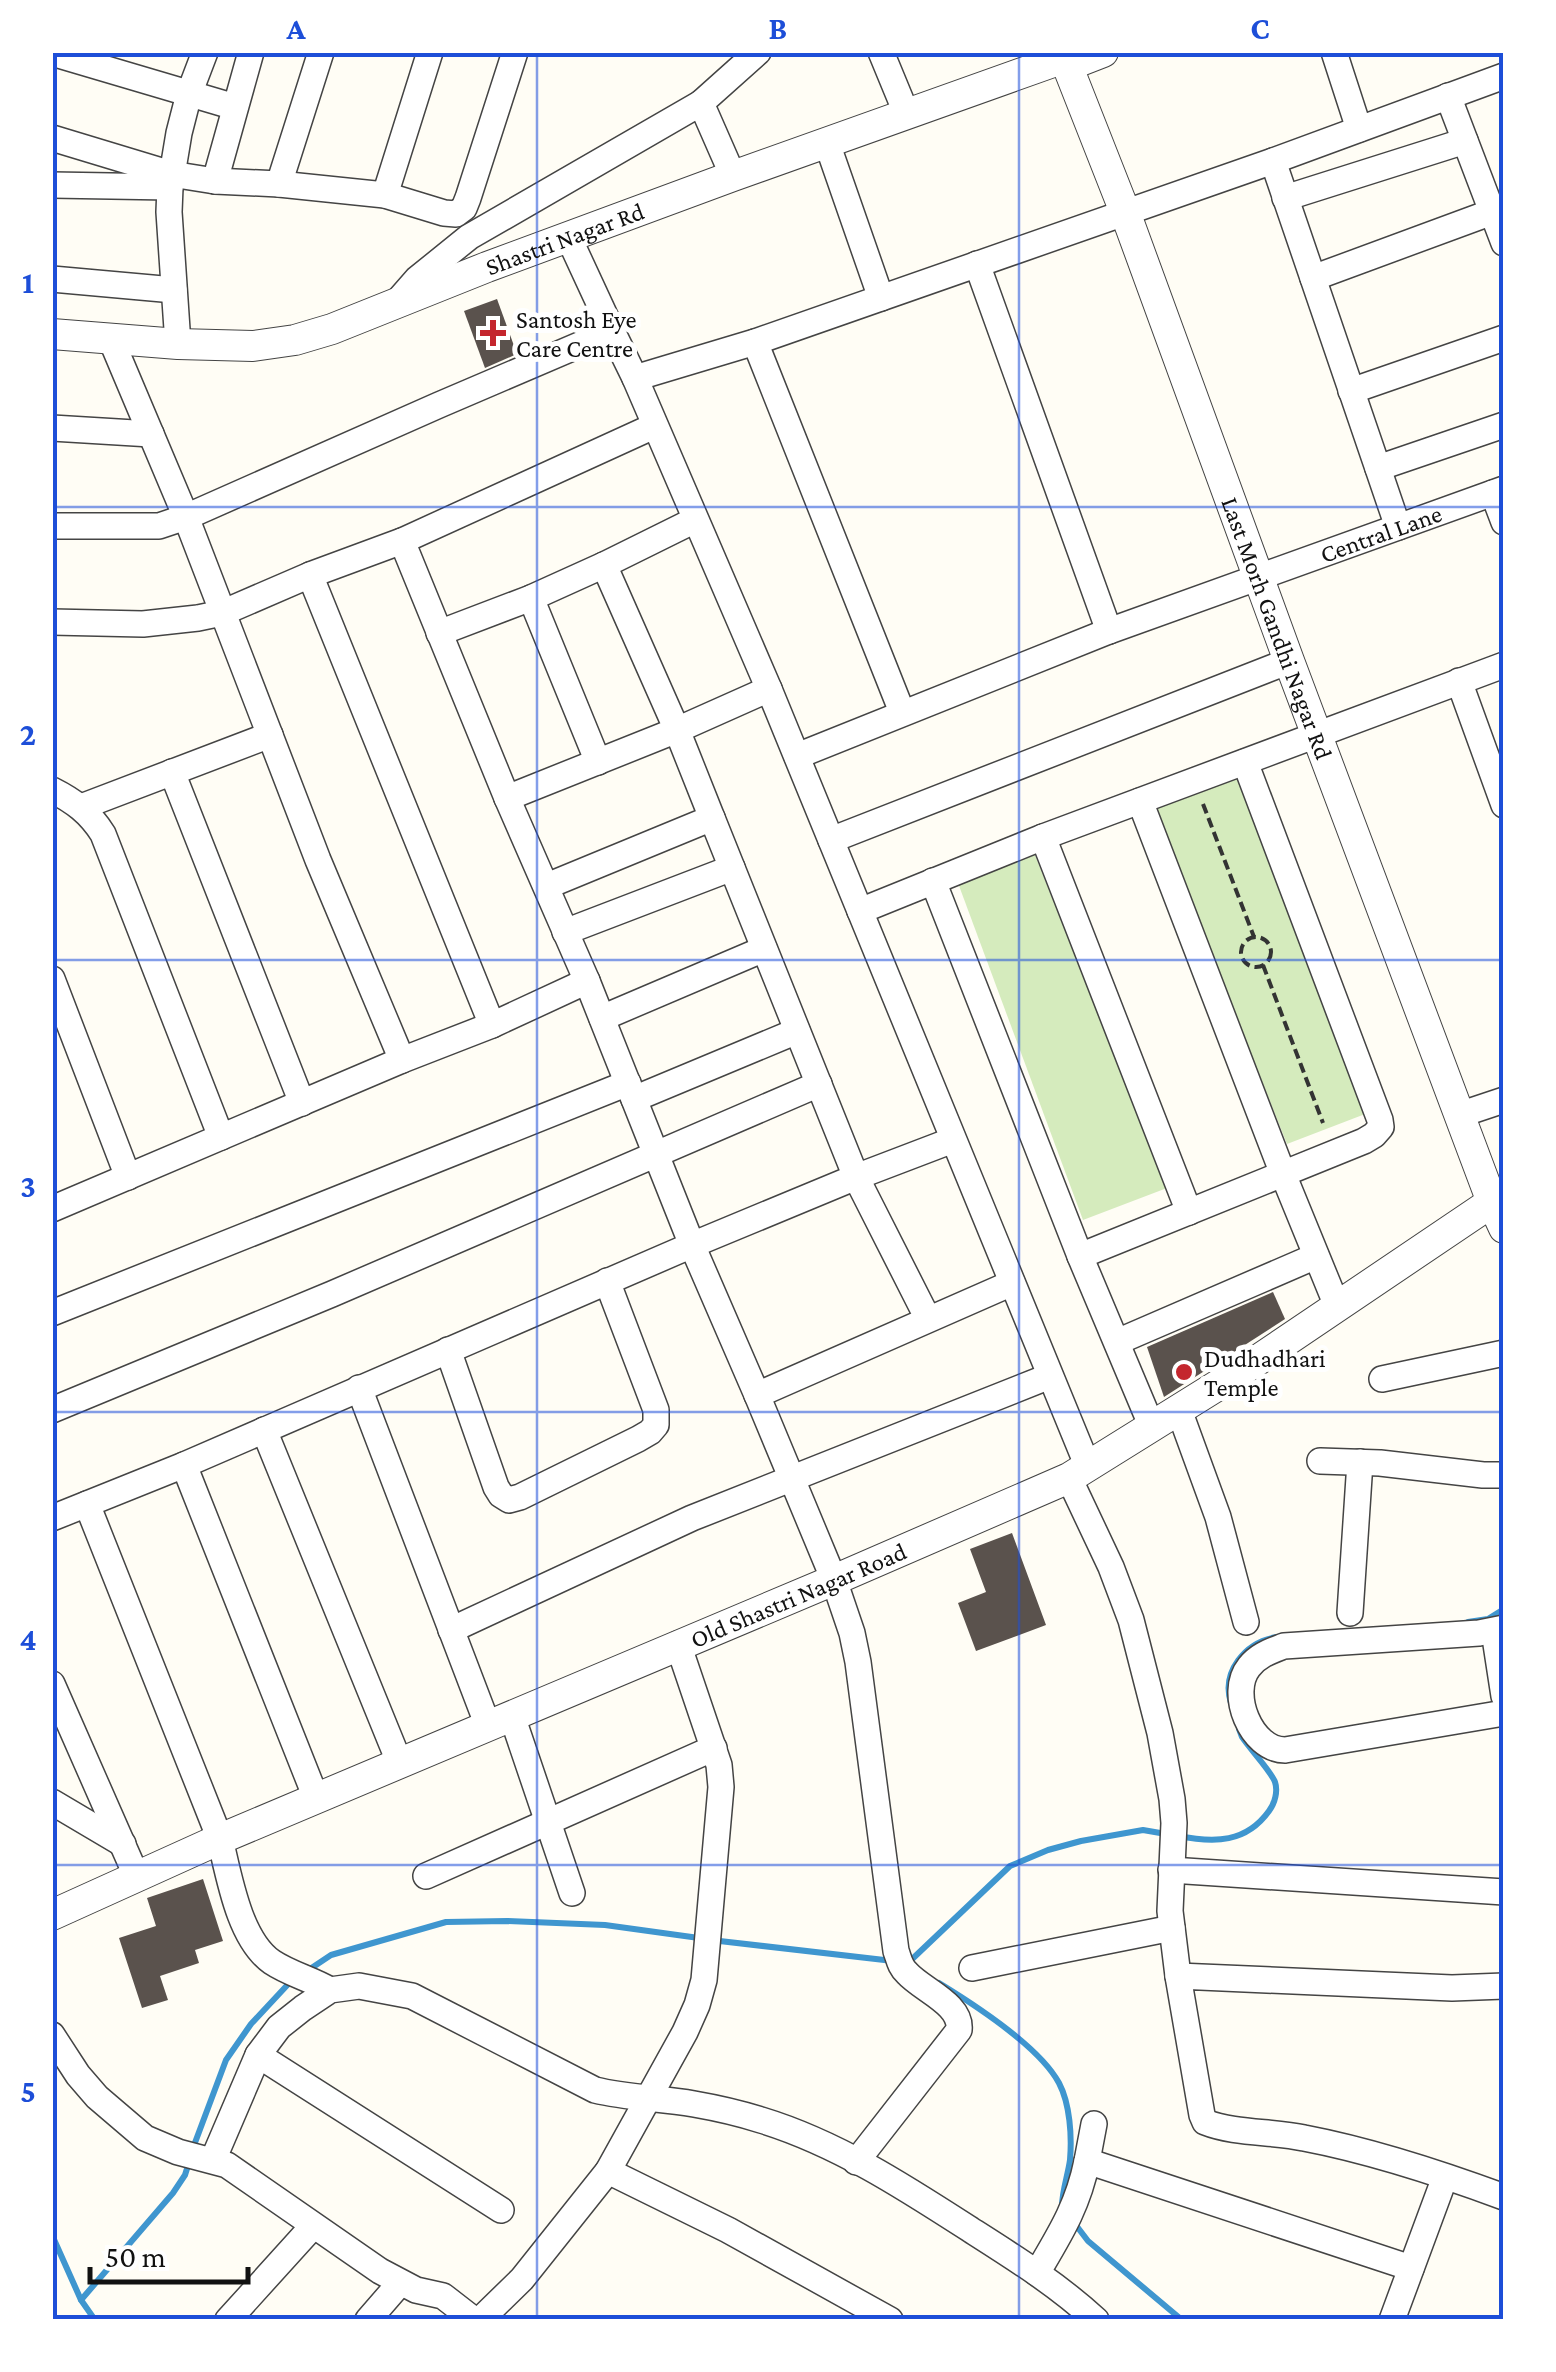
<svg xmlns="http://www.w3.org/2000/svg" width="1556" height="2372" font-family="'Crimson Pro',serif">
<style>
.green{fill:#d5ebbd}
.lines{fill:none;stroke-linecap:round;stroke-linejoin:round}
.stream{stroke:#3f96cf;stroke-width:6}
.building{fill:#5a524d}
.minor-casing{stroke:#444;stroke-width:28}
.tertiary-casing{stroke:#444;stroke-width:32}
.path{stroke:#333;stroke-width:4;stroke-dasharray:10 5;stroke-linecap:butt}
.minor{stroke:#fff;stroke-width:25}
.tertiary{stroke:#fff;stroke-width:30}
.grid{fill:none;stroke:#1d4ed8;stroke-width:2.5;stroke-opacity:0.55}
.poi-dot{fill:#c4262e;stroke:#fff;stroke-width:4}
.labels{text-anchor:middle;stroke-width:10;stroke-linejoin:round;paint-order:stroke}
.street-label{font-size:25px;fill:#111;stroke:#fff}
.poi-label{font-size:25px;fill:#111;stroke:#fff;text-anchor:start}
.neatline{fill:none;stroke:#1d4ed8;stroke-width:4}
.grid-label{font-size:32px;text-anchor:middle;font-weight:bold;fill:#1d4ed8}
</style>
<rect width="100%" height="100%" fill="#fffdf5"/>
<g class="green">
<polygon points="1238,774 1373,1111 1287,1144 1153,809"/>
<polygon points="1035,855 1167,1188 1083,1220 958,883"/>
</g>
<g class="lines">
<g class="stream">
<polyline points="1468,1622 1488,1619 1504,1609"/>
<path d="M1231,1703C1221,1672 1245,1642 1277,1637"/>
<path d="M1178,1836C1215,1843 1246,1843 1269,1811C1275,1803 1278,1791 1275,1782C1271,1771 1249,1748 1242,1737L1239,1729"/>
<polyline points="711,1940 893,1961"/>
<polyline points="908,1963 1010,1866 1048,1850 1081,1841 1143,1830 1166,1834"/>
<polyline points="307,1971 331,1955 446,1922 507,1921 605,1925 699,1938"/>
<path d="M939,1983C975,2005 1039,2046 1059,2083C1070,2104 1072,2136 1070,2160C1068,2175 1062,2191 1062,2206"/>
<polyline points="193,2148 226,2060 251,2024 292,1980"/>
<polyline points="1072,2220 1088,2241 1182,2320"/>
<polyline points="52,2235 81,2300 95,2320"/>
<polyline points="81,2300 173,2193 185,2175 190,2159"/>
</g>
</g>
<g class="building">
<polygon points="497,299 517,354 485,368 464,311"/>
<polygon points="1273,1292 1285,1319 1164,1397 1147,1347"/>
<polygon points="1012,1533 1046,1625 976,1651 958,1603 986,1592 970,1549"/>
<polygon points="203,1879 223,1941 195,1950 199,1963 160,1976 168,2000 142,2008 119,1938 156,1926 147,1898"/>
</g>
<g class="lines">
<defs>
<g id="minor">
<polyline points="881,52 907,115"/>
<polyline points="1334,52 1359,129"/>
<polyline points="52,53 235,107"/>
<polyline points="1448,96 1504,243"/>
<polyline points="701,103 733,176"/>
<polyline points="52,138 171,174 215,181 279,184 385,195 444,213 456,214 464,208 468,198 515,52"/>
<polyline points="827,143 881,298"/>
<polyline points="1273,161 1398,527"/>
<polyline points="215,181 251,52"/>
<polyline points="279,184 321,52"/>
<polyline points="52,185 170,187"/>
<polyline points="385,195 430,52"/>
<polyline points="1285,198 1465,141"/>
<polyline points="568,236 612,331"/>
<polyline points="977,264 1109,631"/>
<polyline points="1313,278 1492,212"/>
<polyline points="52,279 174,290"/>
<polyline points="396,303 417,279 469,237 701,103 758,52"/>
<polyline points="755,342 902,712"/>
<polyline points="178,344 169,212 170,187 179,133 189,94 205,52"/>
<polyline points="635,378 755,342 1273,161 1504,76"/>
<polyline points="1351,391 1504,338"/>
<polyline points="52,428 151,434"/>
<polyline points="1378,468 1504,425"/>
<polyline points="1493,493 1504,522"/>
<polyline points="52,526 159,526 186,517 439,405 612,331 635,378 769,689 1088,1467"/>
<path d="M402,541L507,798L587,981L692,1245L757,1395L834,1580L852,1633L858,1662L896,1951C899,1959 900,1967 907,1973C922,1990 962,2004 959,2030L856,2162"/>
<polyline points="310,575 492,1025"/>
<polyline points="531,598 598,762"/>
<polyline points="52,622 143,624 198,618 222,613 310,575 402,541 654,426"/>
<polyline points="439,633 531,598 604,565 695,520"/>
<polyline points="1459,681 1504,805"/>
<path id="s1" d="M797,756L1109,631L1504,489"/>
<polyline points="172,772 302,1103"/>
<path d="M52,790C74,801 90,813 103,834L221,1137"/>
<polyline points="507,798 677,730 769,689"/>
<polyline points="1140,801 1283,1174 1337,1306"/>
<polyline points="81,807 270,735"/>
<polyline points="712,818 856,1177 953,1140"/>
<polyline points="1043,837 1189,1212"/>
<polyline points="831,840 1289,661"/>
<polyline points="933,881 1080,1256 1152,1427"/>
<polyline points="547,886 712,818 677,730 604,565"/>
<polyline points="860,911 1043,837 1504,665"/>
<polyline points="565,932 732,868"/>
<polyline points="52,979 128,1177"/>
<polyline points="602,1018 764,949"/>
<polyline points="402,1060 492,1025 587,981"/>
<polyline points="634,1099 797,1031"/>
<polyline points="1459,1115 1504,1100"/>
<polyline points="52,1209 402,1060 318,860 186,517 110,337"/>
<polyline points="1080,1256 1364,1141 1374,1135 1381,1127 1380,1120 1245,762"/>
<polyline points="52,1313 628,1083"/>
<polyline points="1117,1342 1316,1256"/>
<polyline points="448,1350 496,1487 501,1495 509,1500 520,1497 638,1439 650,1432 656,1425 656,1410 607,1281"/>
<polyline points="1382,1379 1504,1353"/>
<polyline points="359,1388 488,1726"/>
<polyline points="757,1395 1012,1283"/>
<polyline points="52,1410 332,1294 819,1084"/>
<polyline points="1179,1410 1218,1517 1246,1622"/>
<polyline points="264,1430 400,1764"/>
<polyline points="1320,1461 1380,1463 1483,1475 1504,1475"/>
<polyline points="184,1465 692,1245 856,1177 928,1319"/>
<polyline points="1069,1478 1111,1567 1131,1620 1160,1733 1172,1799 1174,1823 1170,1911 1178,1976"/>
<path d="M87,1504L220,1839C229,1876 239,1939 272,1962C290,1974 311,1979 330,1990"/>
<polyline points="52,1518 184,1465 316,1798"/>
<polyline points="1350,1613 1360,1462"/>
<path d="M1504,1628L1479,1633L1284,1646C1271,1651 1258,1655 1249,1667C1228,1693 1251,1750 1285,1750L1504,1713"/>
<polyline points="451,1630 692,1518 1050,1376"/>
<polyline points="1494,1631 1504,1696"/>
<polyline points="52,1684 136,1875"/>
<polyline points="512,1716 572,1893"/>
<polyline points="52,1802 123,1844"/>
<polyline points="1171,1870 1504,1892"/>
<polyline points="426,1876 714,1748"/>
<polyline points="972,1968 1172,1928"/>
<path d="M1504,1986L1452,1988L1178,1976L1202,2115L1205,2122C1235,2134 1272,2131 1304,2138C1372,2151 1439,2173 1504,2197"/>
<polyline points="52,2035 78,2075 97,2097 145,2138 178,2152 227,2165 380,2271 416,2290 443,2296 474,2320"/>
<polyline points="258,2055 501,2210"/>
<path d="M213,2160L258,2055L279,2027L303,2008L330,1990L359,1986L412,1996L595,2090C628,2098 661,2098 694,2104C717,2108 739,2113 761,2120C837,2143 906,2188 971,2230C1015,2258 1058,2285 1096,2320"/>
<polyline points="1087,2161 1094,2124"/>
<polyline points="608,2171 728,2230 890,2320"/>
<path d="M1037,2273C1060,2234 1078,2206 1087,2161L1411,2268"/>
<polyline points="228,2320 313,2226"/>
<polyline points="368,2320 400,2283"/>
<polyline points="480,2320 522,2279 608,2171 685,2032 697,2005 704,1980 721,1787 719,1765 678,1644"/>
<polyline points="1392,2320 1445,2177"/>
</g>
<g id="tertiary">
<path id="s2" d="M1062,52L1125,212L1289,661L1492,1202L1504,1228"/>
<polyline points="1067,66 1103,52"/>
<path id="s3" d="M52,334L178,344L253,346L295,340L332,329L487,267L733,176L1064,58"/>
<path id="s4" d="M52,1915L220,1839L834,1580L1069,1478L1252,1364L1492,1202L1504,1198"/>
</g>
</defs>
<use href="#minor" class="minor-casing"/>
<use href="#tertiary" class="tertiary-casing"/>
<g class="path">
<polyline points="1203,804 1254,937"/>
<circle cx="1256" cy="952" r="15"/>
<polyline points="1263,965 1323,1123"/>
</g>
<use href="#minor" class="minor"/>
<use href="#tertiary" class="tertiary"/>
</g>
<path class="grid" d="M537,52V2320M1019,52V2320M52,507H1504M52,960H1504M52,1412H1504M52,1865H1504"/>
<g class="poi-dot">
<path d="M488 318h10v10h10v10h-10v10h-10v-10h-10v-10h10z"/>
<circle cx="1184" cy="1372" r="10"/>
</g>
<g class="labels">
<g class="street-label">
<text dy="9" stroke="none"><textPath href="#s3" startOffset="532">Shastri Nagar Rd</textPath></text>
<text dy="9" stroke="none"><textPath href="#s1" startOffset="625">Central Lane</textPath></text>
<text dy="9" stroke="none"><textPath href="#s2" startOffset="615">Last Morh Gandhi Nagar Rd</textPath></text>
<text dy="9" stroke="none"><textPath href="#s4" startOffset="812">Old Shastri Nagar Road</textPath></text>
</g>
<g class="poi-label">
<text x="516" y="328">Santosh Eye<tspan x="516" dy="29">Care Centre</tspan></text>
<text x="1204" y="1367">Dudhadhari<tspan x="1204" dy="29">Temple</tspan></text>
</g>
</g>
<rect width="1556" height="2372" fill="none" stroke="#ffffff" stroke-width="110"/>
<path d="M90 2267v15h158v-15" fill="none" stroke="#111111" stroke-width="5"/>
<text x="105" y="2267" font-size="30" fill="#111111" stroke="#ffffff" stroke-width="8" paint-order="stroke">50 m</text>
<rect x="55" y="55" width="1446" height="2262" class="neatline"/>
<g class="grid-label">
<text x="296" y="39">A</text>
<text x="778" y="39">B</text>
<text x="1260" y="39">C</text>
<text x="28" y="293">1</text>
<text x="28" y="745">2</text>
<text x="28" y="1197">3</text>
<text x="28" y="1650">4</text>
<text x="28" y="2102">5</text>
</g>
</svg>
